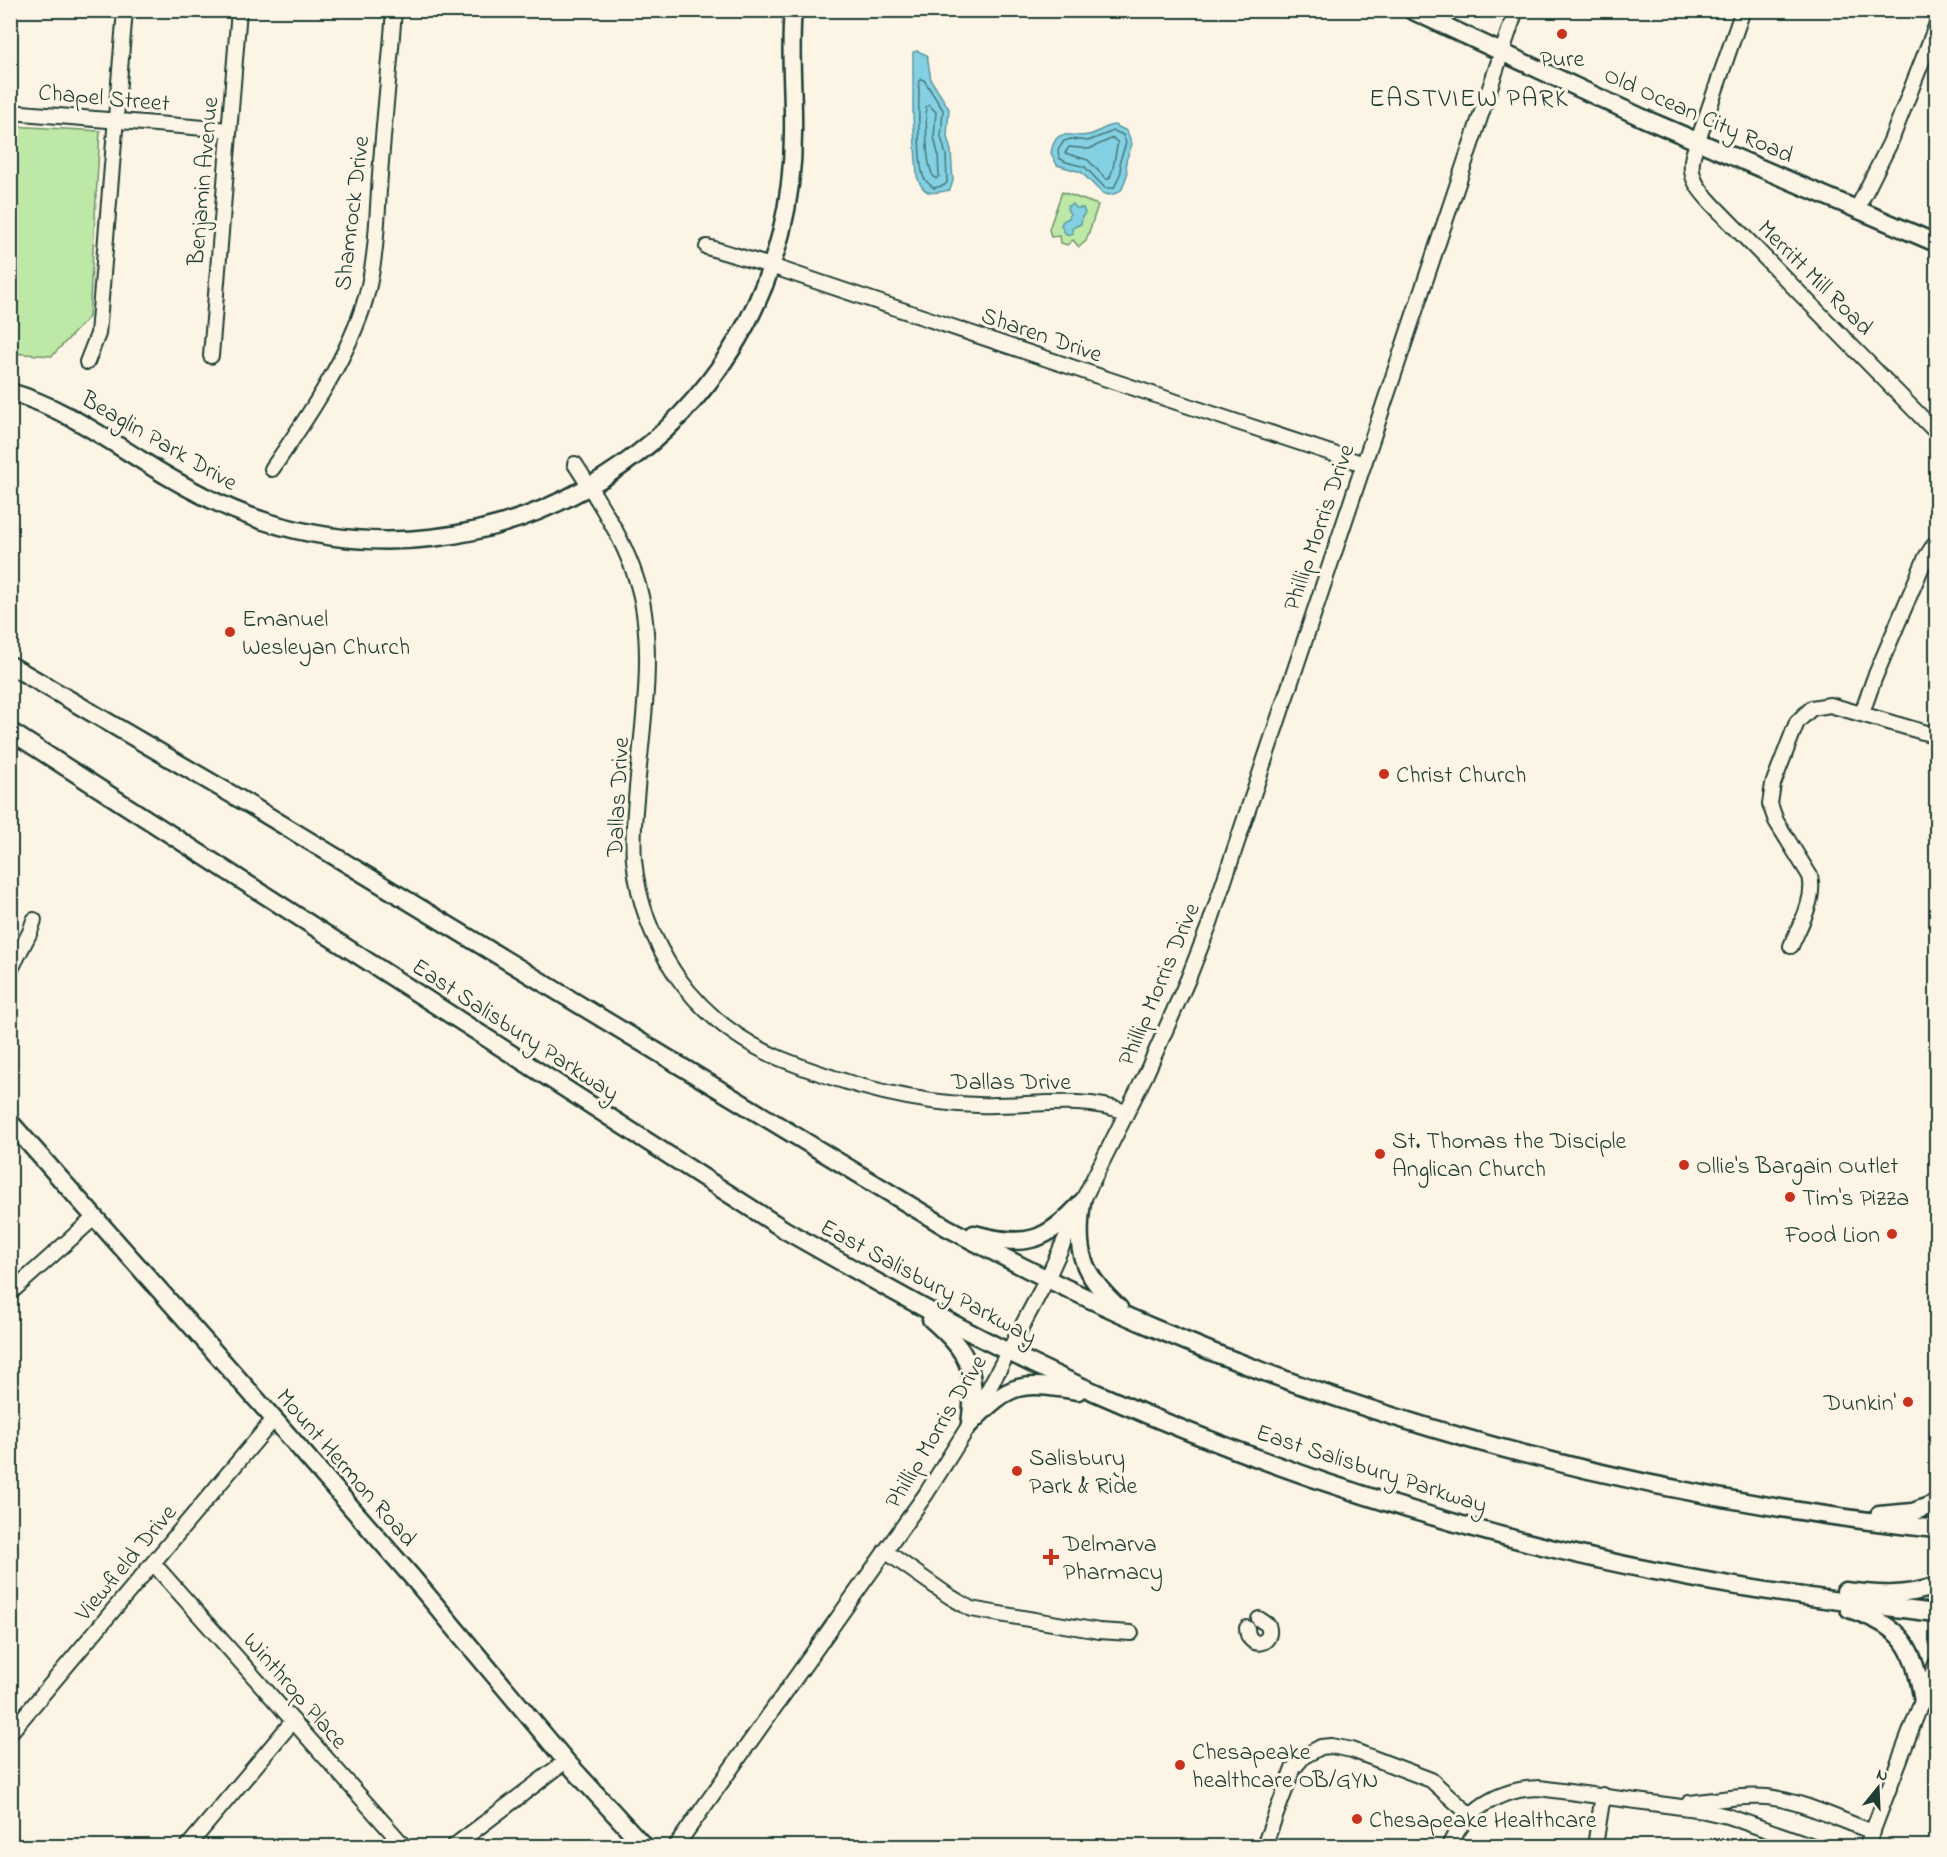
<svg xmlns="http://www.w3.org/2000/svg" width="1947" height="1857" font-family="'Indie Flower',sans-serif">
<style>
.green{fill:#bee8a5;stroke:#6e926c;stroke-width:1.5}
.water{fill:#84d1e4;stroke:#5c969e;stroke-width:1.5}
.lines{fill:none;stroke-linecap:round;stroke-linejoin:round}
.shore{stroke:#47787a;stroke-width:1.5}
.minor-casing{stroke:#1f3d34;stroke-width:18}
.major-casing{stroke:#1f3d34;stroke-width:21}
.minor{stroke:#fcf5e5;stroke-width:14}
.major{stroke:#fcf5e5;stroke-width:16}
.poi-dot{fill:#c8321e;stroke:#fcf5e5;stroke-width:2}
.labels{text-anchor:middle;stroke-width:6;stroke-linejoin:round;paint-order:stroke}
.poi-label{font-size:24px;fill:#1f3d34;stroke:#fcf5e5;text-anchor:start}
.street-label{font-size:24px;fill:#1f3d34;stroke:#fcf5e5}
.neighbourhood-label{font-size:26px;letter-spacing:1.5px;fill:#1f3d34;stroke:#fcf5e5}
</style>
<rect width="100%" height="100%" fill="#fcf5e5"/>
<filter id="ink" filterUnits="userSpaceOnUse"><feTurbulence type="fractalNoise" baseFrequency=".0167" numOctaves="2"/><feDisplacementMap in="SourceGraphic" scale="12" xChannelSelector="R" yChannelSelector="G"/><feConvolveMatrix kernelMatrix="1 2 1 2 8 2 1 2 1" color-interpolation-filters="sRGB"/></filter>
<g filter="url(#ink)">
<g class="green">
<polygon points="11,126 100,131 89,317 52,356 11,353"/>
<polygon points="1062,192 1098,205 1086,241 1079,247 1073,240 1067,245 1061,243 1060,236 1051,237 1049,229"/>
</g>
<g class="water">
<path d="M917,51L927,55L931,80L949,109L947,137L951,151L953,181L950,190C932,193 924,198 917,176L913,116V52Z"/>
<path d="M1114,125L1127,131L1132,144L1126,161L1127,175L1122,189L1117,193L1109,195L1102,193L1081,172L1057,165L1051,153C1056,124 1071,139 1088,135C1097,134 1104,126 1114,125Z"/>
<polygon points="1073,204 1076,208 1083,208 1085,213 1082,217 1081,224 1072,228 1073,233 1069,235 1065,233 1061,225 1063,221 1069,218 1070,214 1067,209 1068,206"/>
</g>
<g class="lines">
<g class="shore">
<path d="M921,79L924,80L943,110L941,137L946,155L947,182L945,185L934,188C930,185 926,182 924,178C917,165 919,100 919,82Z"/>
<path d="M929,105L936,112L934,137L938,154L939,176L936,179C925,171 927,130 926,115V107Z"/>
<polygon points="1114,131 1123,135 1126,143 1120,161 1121,172 1114,188 1105,188 1085,167 1066,162 1059,158 1058,150 1064,141 1071,139 1088,141"/>
<path d="M1113,138L1118,143C1114,155 1115,169 1109,179H1106L1088,160L1065,153L1069,147L1089,149Z"/>
</g>
<defs>
<g id="minor">
<path d="M1743,10L1693,155C1687,180 1702,193 1718,210L1936,432"/>
<polyline points="10,112 229,130"/>
<polyline points="1857,209 1890,143 1936,26"/>
<polyline points="707,247 771,266 1110,380 1364,464"/>
<polyline points="211,356 239,10"/>
<polyline points="87,362 98,334 125,10"/>
<path d="M575,464C604,509 637,559 644,613C652,670 642,730 637,788C635,811 632,836 634,860C638,901 653,941 676,975C702,1012 737,1040 779,1058C843,1084 909,1103 978,1105C1027,1107 1080,1095 1126,1112"/>
<path d="M272,469C306,420 350,355 366,297C377,258 377,215 380,175C384,120 390,65 394,10"/>
<polyline points="1862,713 1874,679 1926,557 1936,542"/>
<path d="M1791,946C1800,925 1816,899 1810,876L1776,821L1770,804L1773,784L1797,722L1812,708L1830,705L1930,734"/>
<polyline points="10,971 30,932 34,920"/>
<polyline points="10,1293 94,1218"/>
<polyline points="885,1551 949,1596 971,1609 1099,1631 1131,1633"/>
<polyline points="153,1563 404,1846"/>
<path d="M1247,1628C1247,1650 1275,1646 1268,1625L1259,1619"/>
<polyline points="10,1733 274,1419"/>
<path d="M1689,1803C1714,1800 1742,1795 1767,1797C1802,1801 1840,1820 1873,1832"/>
<polyline points="188,1846 293,1721"/>
<polyline points="454,1846 566,1761"/>
<polyline points="676,1846 926,1494 970,1424 1047,1279 1082,1202 1146,1074 1188,979 1210,923 1516,10"/>
<polyline points="1264,1846 1293,1769 1304,1756 1321,1747 1331,1746 1352,1750 1431,1780 1470,1815"/>
<path d="M1449,1846C1466,1810 1498,1789 1539,1788L1696,1809L1727,1816L1813,1846"/>
<polyline points="1595,1846 1603,1795"/>
<polyline points="1867,1846 1936,1664"/>
</g>
<g id="major">
<polyline points="1411,10 1643,118 1936,243"/>
<path d="M10,392C59,406 99,434 141,460C180,485 222,508 267,522C489,591 724,459 781,233C789,201 793,168 793,134C794,93 789,52 793,10"/>
<path d="M10,665L250,805L946,1227C1014,1263 1083,1298 1154,1328C1403,1434 1667,1500 1936,1529"/>
<path d="M10,731L785,1230C888,1289 992,1348 1101,1395C1284,1475 1479,1538 1675,1575C1761,1592 1849,1603 1936,1613"/>
<polyline points="10,1122 274,1419 412,1577 566,1761 644,1846"/>
<path d="M1082,1202C1075,1252 1081,1273 1119,1308"/>
<path d="M974,1234C1026,1248 1046,1242 1082,1202"/>
<path d="M931,1319C971,1354 977,1371 970,1424"/>
<path d="M970,1424C1012,1381 1020,1382 1078,1391"/>
<polyline points="1879,1515 1913,1512 1936,1503"/>
<path d="M1845,1591C1876,1595 1906,1597 1936,1586"/>
<path d="M1849,1609C1905,1628 1913,1646 1923,1701"/>
<polyline points="1923,1701 1936,1689"/>
</g>
</defs>
<use href="#minor" class="minor-casing"/>
<use href="#major" class="major-casing"/>
<use href="#minor" class="minor"/>
<use href="#major" class="major"/>
</g>
</g>
<g class="poi-dot">
<circle cx="1562" cy="34" r="6"/>
<circle cx="230" cy="632" r="6"/>
<circle cx="1384" cy="774" r="6"/>
<circle cx="1380" cy="1154" r="6"/>
<circle cx="1684" cy="1165" r="6"/>
<circle cx="1790" cy="1197" r="6"/>
<circle cx="1892" cy="1234" r="6"/>
<circle cx="1908" cy="1402" r="6"/>
<circle cx="1017" cy="1471" r="6"/>
<path d="M1048 1548h6v6h6v6h-6v6h-6v-6h-6v-6h6z"/>
<circle cx="1180" cy="1765" r="6"/>
<circle cx="1357" cy="1819" r="6"/>
</g>
<g class="labels">
<g class="poi-label">
<text x="1562" y="66" text-anchor="middle">Pure</text>
<text x="242" y="626">Emanuel<tspan x="242" dy="28">Wesleyan Church</tspan></text>
<text x="1396" y="782">Christ Church</text>
<text x="1392" y="1148">St. Thomas the Disciple<tspan x="1392" dy="28">Anglican Church</tspan></text>
<text x="1696" y="1173">Ollie's Bargain Outlet</text>
<text x="1802" y="1205">Tim's Pizza</text>
<text x="1880" y="1242" text-anchor="end">Food Lion</text>
<text x="1896" y="1410" text-anchor="end">Dunkin'</text>
<text x="1029" y="1465">Salisbury<tspan x="1029" dy="28">Park &amp; Ride</tspan></text>
<text x="1063" y="1551">Delmarva<tspan x="1063" dy="28">Pharmacy</tspan></text>
<text x="1192" y="1759">Chesapeake<tspan x="1192" dy="28">healthcare OB/GYN</tspan></text>
<text x="1369" y="1827">Chesapeake Healthcare</text>
</g>
<g class="street-label">
<text transform="translate(104 97) rotate(5)" y="8">Chapel Street</text>
<text transform="translate(1699 114) rotate(24)" y="8">Old Ocean City Road</text>
<text transform="translate(202 181) rotate(-85)" y="8">Benjamin Avenue</text>
<text transform="translate(351 213) rotate(-83)" y="8">Shamrock Drive</text>
<text transform="translate(1816 277) rotate(45)" y="8">Merritt Mill Road</text>
<text transform="translate(1042 334) rotate(19)" y="8">Sharen Drive</text>
<text transform="translate(160 440) rotate(30)" y="8">Beaglin Park Drive</text>
<text transform="translate(1318 527) rotate(-71)" y="8">Phillip Morris Drive</text>
<text transform="translate(617 797) rotate(-87)" y="8">Dallas Drive</text>
<text transform="translate(1158 984) rotate(-67)" y="8">Phillip Morris Drive</text>
<text transform="translate(516 1029) rotate(33)" y="8">East Salisbury Parkway</text>
<text x="1011" y="1089">Dallas Drive</text>
<text transform="translate(929 1281) rotate(28)" y="8">East Salisbury Parkway</text>
<text transform="translate(935 1431) rotate(-59)" y="8">Phillip Morris Drive</text>
<text transform="translate(347 1467) rotate(49)" y="8">Mount Hermon Road</text>
<text transform="translate(1372 1468) rotate(18)" y="8">East Salisbury Parkway</text>
<text transform="translate(125 1562) rotate(-50)" y="8">Viewfield Drive</text>
<text transform="translate(296 1690) rotate(49)" y="8">Winthrop Place</text>
</g>
<g class="neighbourhood-label">
<text x="1469" y="106">EASTVIEW PARK</text>
</g>
</g>
<rect width="1947" height="1857" fill="none" stroke="#fcf5e5" stroke-width="36"/>
<rect x="18" y="18" width="1911" height="1821" fill="none" stroke="#1f3d34" stroke-width="2" filter="url(#ink)"/>
<g transform="translate(1878 1788) rotate(18)" stroke="#fcf5e5" stroke-width="4.5" paint-order="stroke">
<path d="M0-4.5L10 22L0 15L-10 22Z" fill="#1f3d34"/>
<text y="-9" font-size="16" font-weight="bold" text-anchor="middle" fill="#1f3d34">N</text>
</g>
</svg>
